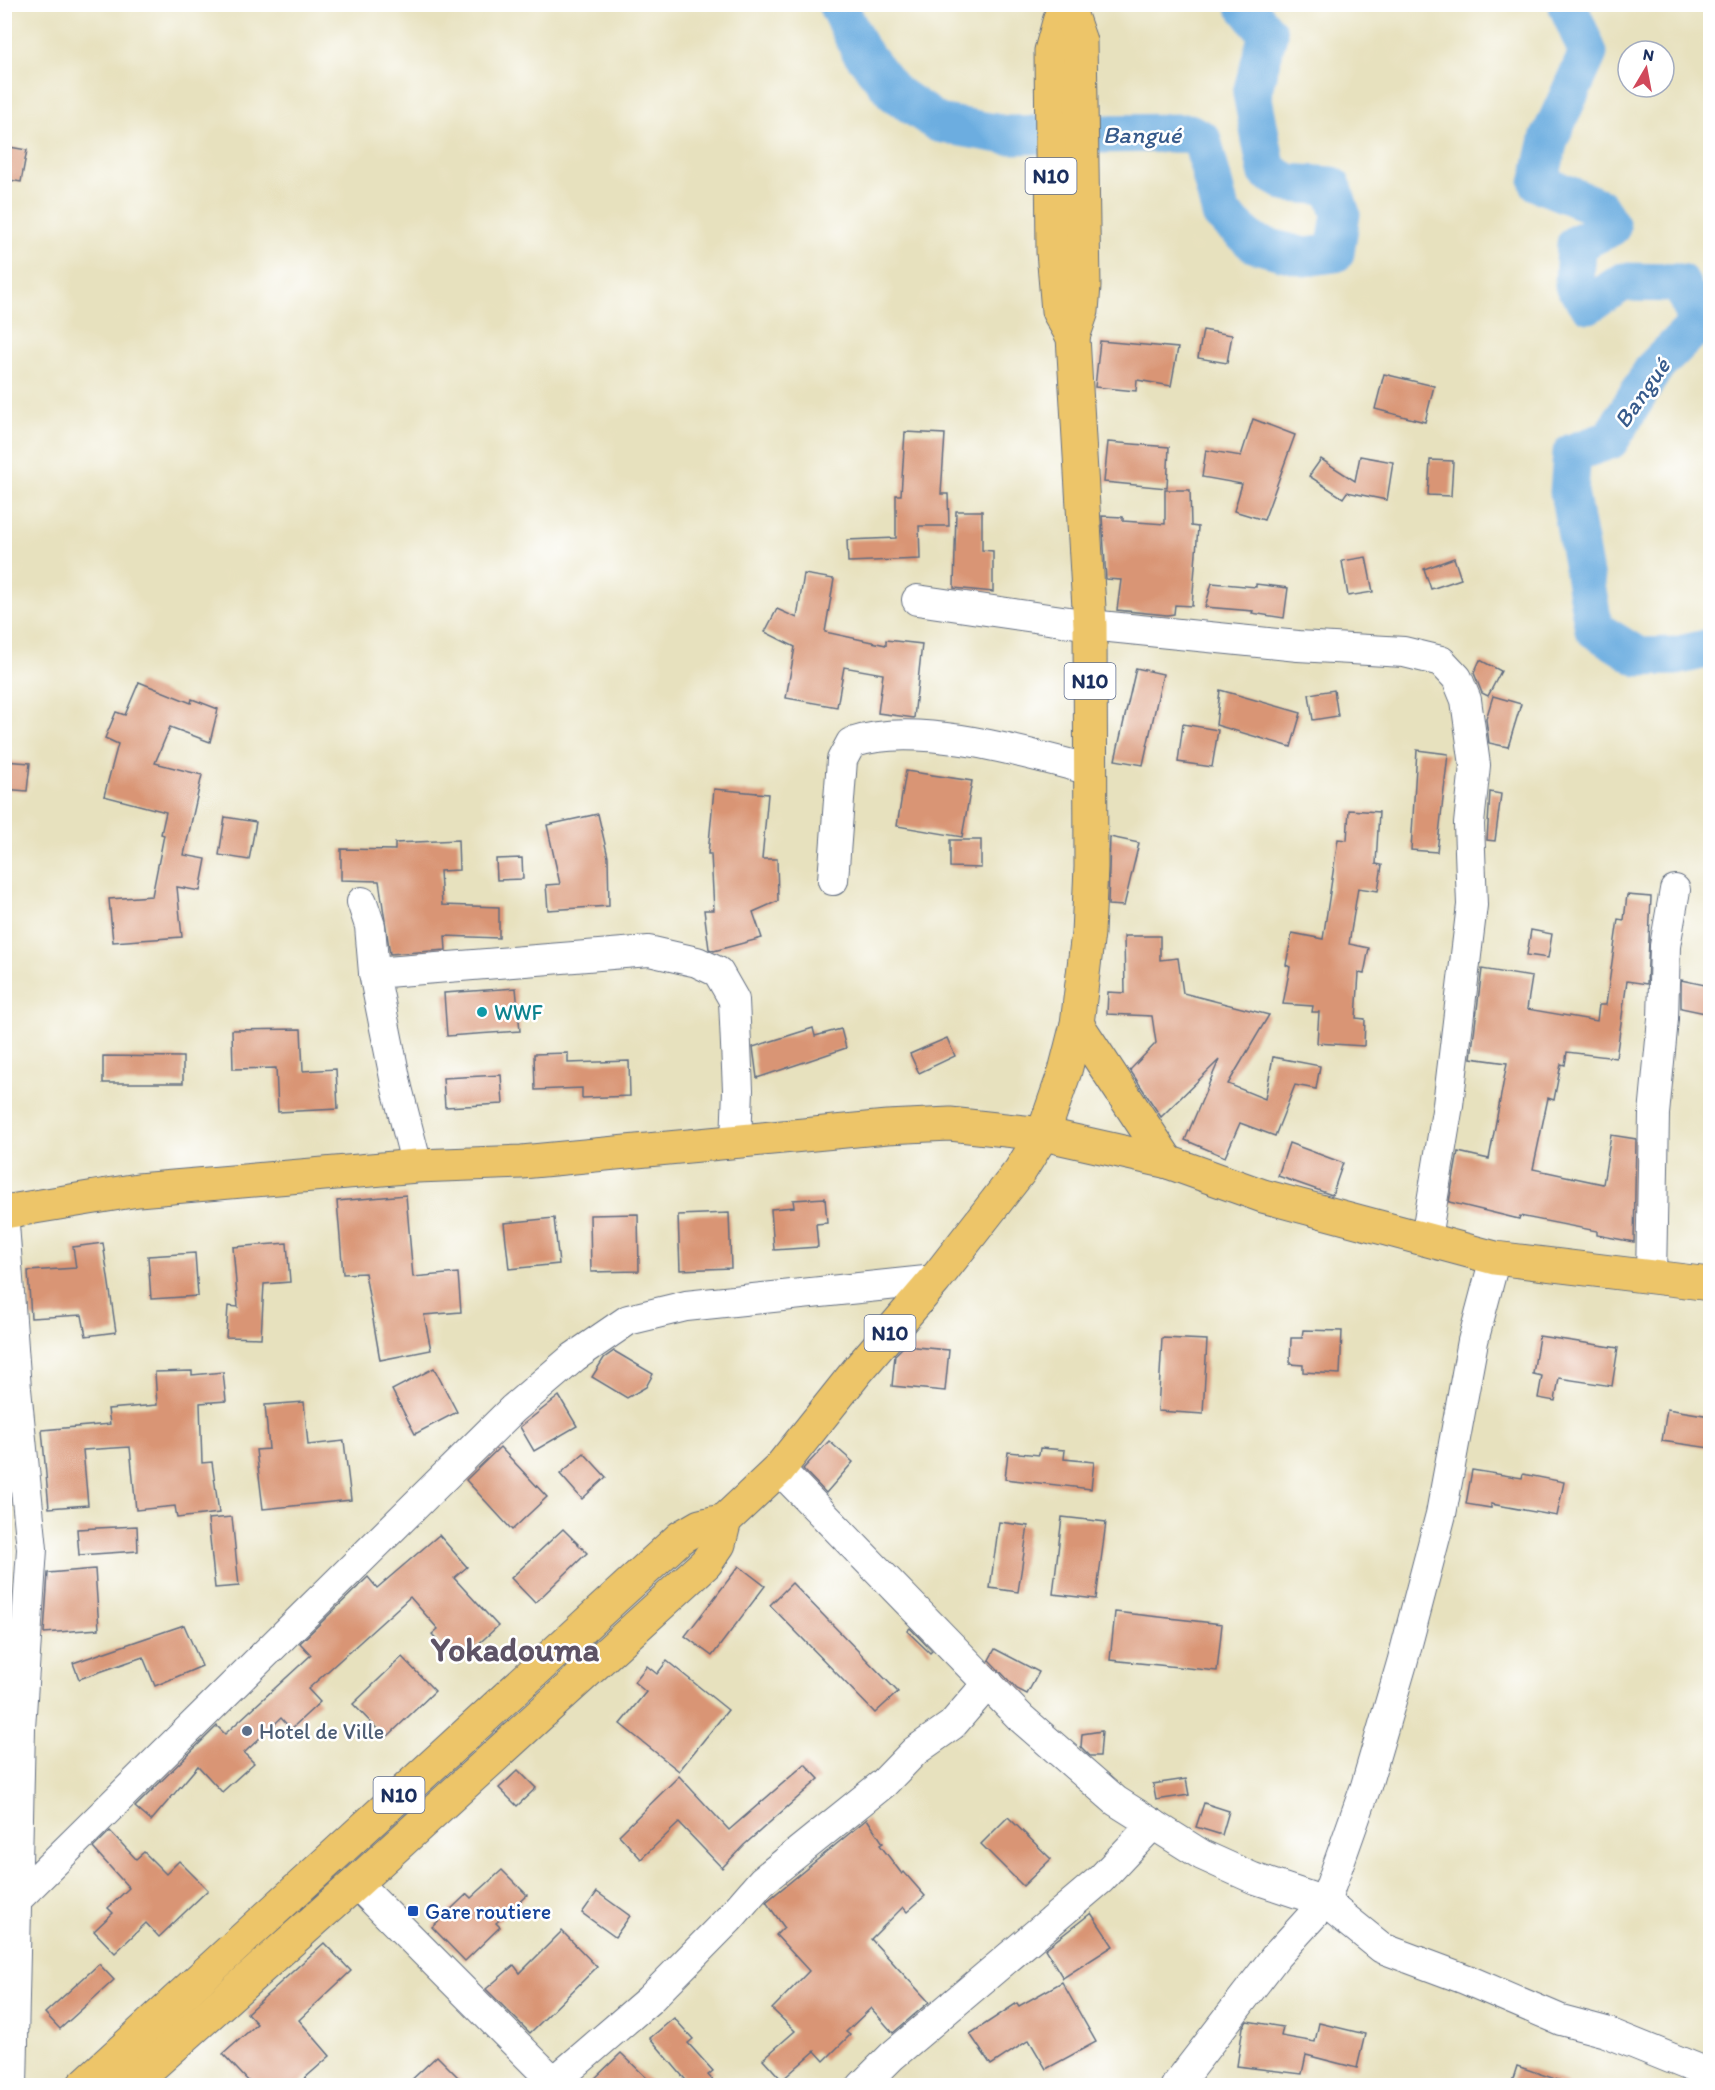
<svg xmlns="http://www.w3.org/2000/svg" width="1715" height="2090" font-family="Itim,sans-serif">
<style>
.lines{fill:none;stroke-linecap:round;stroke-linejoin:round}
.river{stroke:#6cade0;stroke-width:39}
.building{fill:#d99575}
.minor-casing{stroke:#626d80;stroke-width:32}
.major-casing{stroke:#626d80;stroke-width:35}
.highway-casing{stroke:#626d80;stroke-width:35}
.minor{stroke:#fff;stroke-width:30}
.major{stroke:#edc569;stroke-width:33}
.highway{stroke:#edc569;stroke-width:33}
.culture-dot{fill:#0f9aa8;stroke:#fff;stroke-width:2}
.service-dot{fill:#5c6f8a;stroke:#fff;stroke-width:2}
.transit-dot{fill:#1a4fb4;stroke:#fff;stroke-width:2}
.labels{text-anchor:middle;stroke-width:5;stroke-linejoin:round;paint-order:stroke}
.shield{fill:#fff;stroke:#5f6d8e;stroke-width:1.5}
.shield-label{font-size:21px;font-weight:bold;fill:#1b2f5e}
.culture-label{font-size:22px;fill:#0d838f;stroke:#fff;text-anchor:start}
.service-label{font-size:22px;fill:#4e5e75;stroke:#fff;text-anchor:start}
.transit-label{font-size:22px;fill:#164399;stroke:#fff;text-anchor:start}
.water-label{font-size:24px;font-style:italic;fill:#375b8c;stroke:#fff}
.town-label{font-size:34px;font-weight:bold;fill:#5e5366;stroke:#fff}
</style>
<rect width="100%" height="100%" fill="#fff"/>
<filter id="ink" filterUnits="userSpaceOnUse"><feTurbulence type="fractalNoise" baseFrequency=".0167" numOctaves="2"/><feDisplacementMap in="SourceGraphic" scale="12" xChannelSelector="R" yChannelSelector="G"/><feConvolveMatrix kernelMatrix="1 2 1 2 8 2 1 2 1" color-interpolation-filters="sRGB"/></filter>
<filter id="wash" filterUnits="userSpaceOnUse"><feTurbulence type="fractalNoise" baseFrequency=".008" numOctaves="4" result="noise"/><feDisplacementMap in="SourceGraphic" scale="24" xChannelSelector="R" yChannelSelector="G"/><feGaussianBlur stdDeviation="1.35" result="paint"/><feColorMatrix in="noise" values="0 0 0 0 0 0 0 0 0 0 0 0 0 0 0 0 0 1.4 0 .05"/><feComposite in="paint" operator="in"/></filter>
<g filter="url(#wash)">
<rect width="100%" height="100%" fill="#e7e1be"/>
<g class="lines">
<g class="river">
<polyline points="837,4 860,50 894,93 938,123 1006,135 1189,133 1202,140 1221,214 1255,244 1305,257 1335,253 1341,214 1332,186 1288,183 1267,171 1252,93 1268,34 1244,4"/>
<polyline points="1567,4 1588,53 1549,139 1539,183 1598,207 1611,227 1576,244 1574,285 1589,304 1623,282 1680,283 1699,323 1654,368 1610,440 1572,453 1569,492 1594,629 1639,657 1676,656 1710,648"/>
</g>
</g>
<g id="blocks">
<g class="building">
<polygon points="4,146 27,150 21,182 4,179"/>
<polygon points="1203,330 1232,335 1227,363 1198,358"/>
<polygon points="1100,341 1178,348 1171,386 1137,380 1136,391 1095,387"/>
<polygon points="1384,374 1434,386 1425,422 1375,409"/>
<polygon points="1253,419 1295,435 1264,520 1234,511 1242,484 1202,477 1206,450 1241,456"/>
<polygon points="905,432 945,434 941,494 948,494 949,526 919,526 920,559 848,562 847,540 896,538 896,495 901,495"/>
<polygon points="1108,442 1169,447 1167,488 1104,482"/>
<polygon points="1360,456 1393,462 1387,500 1347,492 1343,498 1309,476 1321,459 1355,481"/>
<polygon points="1430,460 1453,461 1451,496 1428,495"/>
<polygon points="1165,490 1190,490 1191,526 1198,527 1192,606 1175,605 1174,614 1167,615 1117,610 1121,580 1106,579 1102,516 1123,517 1123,521 1165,524"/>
<polygon points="956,511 982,511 982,550 993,551 993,592 954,588"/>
<polygon points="1366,557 1373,592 1348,596 1342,561"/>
<polygon points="1454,558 1461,579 1431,589 1424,569"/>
<polygon points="804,574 834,579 825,632 886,645 886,640 922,644 914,718 878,713 883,674 844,667 837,707 786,698 795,647 765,632 777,609 797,618"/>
<polygon points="1212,583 1256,587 1256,584 1288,588 1284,618 1252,613 1253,611 1205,607"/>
<polygon points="1480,660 1501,671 1488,696 1482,693 1474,673"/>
<polygon points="1136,668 1163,674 1143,765 1115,760"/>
<polygon points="139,682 191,703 192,699 218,709 210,742 170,727 155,763 202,775 184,855 206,859 200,891 177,887 182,937 113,942 109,899 152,896 164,835 161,834 166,812 104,796 118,744 105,738 116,712 125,715"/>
<polygon points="1220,690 1301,713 1291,747 1216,725"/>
<polygon points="1334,690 1338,716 1313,720 1309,694"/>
<polygon points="1493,696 1521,704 1508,747 1489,743 1486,719"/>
<polygon points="1183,724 1218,730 1212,767 1178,762"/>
<polygon points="1417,750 1448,754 1437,852 1411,850"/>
<polygon points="4,761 30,763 27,791 4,789"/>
<polygon points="906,771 972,781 962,837 897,826"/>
<polygon points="714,789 768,794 762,859 777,859 778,901 753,912 762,938 714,951 709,949 704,910 714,910 711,854 708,854"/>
<polygon points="1490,792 1501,794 1495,841 1487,840"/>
<polygon points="1349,810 1379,812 1376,864 1382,865 1378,891 1358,888 1349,944 1369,948 1364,974 1359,973 1356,1018 1365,1019 1364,1046 1317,1043 1319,1012 1312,1012 1313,1006 1283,1004 1290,967 1286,965 1292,933 1323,939 1338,839 1347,840"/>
<polygon points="598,814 608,857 609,906 548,910 546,885 560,884 547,825"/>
<polygon points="225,817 256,822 249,860 219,855"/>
<polygon points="1110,837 1139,843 1124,906 1108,905"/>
<polygon points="458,840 459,870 440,871 442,905 499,907 499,938 445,936 446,950 390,954 379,881 341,880 341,849 395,850 395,843"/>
<polygon points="950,840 981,840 981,868 950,867"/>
<polygon points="522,858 523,879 497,880 496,859"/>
<polygon points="1627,895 1651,897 1647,984 1627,981 1616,1058 1567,1052 1565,1065 1561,1064 1554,1100 1548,1098 1533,1169 1603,1184 1611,1135 1636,1139 1634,1242 1597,1235 1597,1231 1520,1216 1519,1219 1449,1202 1458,1152 1489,1159 1507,1063 1471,1058 1482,969 1532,977 1527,1009 1597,1021 1599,1005 1606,1005 1618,919 1624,920"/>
<polygon points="1531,930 1552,934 1548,958 1527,955"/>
<polygon points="1124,936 1160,936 1160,960 1178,958 1183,993 1269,1015 1228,1084 1265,1099 1273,1057 1320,1066 1316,1089 1295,1085 1275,1136 1240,1123 1225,1157 1185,1140 1219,1060 1161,1117 1130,1070 1156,1043 1152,1016 1107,1014 1108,992 1125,993"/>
<polygon points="1681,980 1710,986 1710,1014 1681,1008"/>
<polygon points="516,988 520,1031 447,1036 444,993"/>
<polygon points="813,1028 815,1036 841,1029 846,1048 757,1078 753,1047"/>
<polygon points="301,1029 303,1071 336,1069 338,1109 278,1112 276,1068 233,1069 232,1030"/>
<polygon points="947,1038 955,1056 919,1073 910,1054"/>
<polygon points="568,1053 568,1063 629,1061 630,1096 582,1098 582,1088 535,1090 534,1054"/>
<polygon points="103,1056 183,1057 183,1083 103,1083"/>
<polygon points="501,1075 503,1104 445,1107 443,1078"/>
<polygon points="1289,1143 1343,1163 1332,1195 1278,1176"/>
<polygon points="406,1195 413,1277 458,1273 461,1312 424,1315 431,1350 380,1360 365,1273 343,1274 337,1201"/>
<polygon points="825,1198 827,1223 816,1224 818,1247 774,1250 771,1209 794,1207 793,1200"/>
<polygon points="729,1213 731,1268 680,1270 678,1215"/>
<polygon points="638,1214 639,1271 591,1272 590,1215"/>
<polygon points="554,1218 559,1264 509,1269 504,1223"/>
<polygon points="103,1243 116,1332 86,1336 82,1315 31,1318 28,1271 76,1268 73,1247"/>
<polygon points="287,1243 290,1282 264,1284 261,1338 226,1337 228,1306 238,1307 233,1247"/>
<polygon points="195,1253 198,1296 151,1299 148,1256"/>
<polygon points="1303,1330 1342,1331 1340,1374 1303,1372 1303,1365 1290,1364 1291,1338 1302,1338"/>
<polygon points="1539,1336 1618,1348 1612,1386 1559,1378 1555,1401 1538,1398 1542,1376 1533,1374"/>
<polygon points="1162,1338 1207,1340 1203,1414 1158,1411"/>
<polygon points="904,1346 949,1350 945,1391 892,1386 895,1355"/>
<polygon points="614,1351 653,1374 646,1387 627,1398 592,1377 604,1358"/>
<polygon points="434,1368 457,1412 415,1434 392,1390"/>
<polygon points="192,1371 192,1375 223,1372 226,1401 200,1403 202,1463 212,1462 219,1513 177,1518 175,1506 136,1510 130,1447 83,1450 88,1505 49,1508 42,1430 110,1424 108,1409 157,1405 155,1372"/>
<polygon points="559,1396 577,1426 534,1451 520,1427"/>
<polygon points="304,1402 308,1445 344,1441 351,1500 263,1509 256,1450 269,1449 265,1405"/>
<polygon points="1667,1409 1710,1416 1710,1448 1662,1441"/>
<polygon points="829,1441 853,1462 826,1493 803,1469"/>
<polygon points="500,1447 547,1497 512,1530 466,1480"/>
<polygon points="1040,1448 1065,1450 1064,1459 1094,1462 1091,1489 1005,1479 1008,1452 1039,1455"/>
<polygon points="584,1453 606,1477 582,1499 560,1474"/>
<polygon points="1472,1470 1522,1478 1523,1474 1564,1482 1557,1516 1491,1504 1491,1508 1466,1504"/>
<polygon points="232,1517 239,1586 215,1588 208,1519"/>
<polygon points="1062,1517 1106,1522 1096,1599 1053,1594"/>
<polygon points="999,1522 1028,1526 1018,1592 990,1588"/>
<polygon points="137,1526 138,1551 79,1555 77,1529"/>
<polygon points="563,1529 587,1553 535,1603 511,1578"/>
<polygon points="439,1535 467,1567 454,1578 498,1626 458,1663 432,1634 438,1629 410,1597 308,1689 320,1702 291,1729 281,1718 244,1753 254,1763 222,1792 198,1766 151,1821 135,1807 217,1726 225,1734 311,1655 300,1643 368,1577 377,1588"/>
<polygon points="739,1566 765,1586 712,1656 685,1636"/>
<polygon points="95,1569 99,1629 44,1633 48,1573"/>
<polygon points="792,1583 898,1692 875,1713 770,1605"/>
<polygon points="1115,1612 1222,1624 1217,1671 1110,1660"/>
<polygon points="184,1625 202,1666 155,1686 143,1657 79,1679 73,1663"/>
<polygon points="910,1628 932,1651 930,1653 907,1631"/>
<polygon points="995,1649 1039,1672 1027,1694 1017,1689 989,1660"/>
<polygon points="402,1657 435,1691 386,1738 353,1704"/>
<polygon points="667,1661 728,1710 679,1771 620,1724 646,1692 634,1682 647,1666 657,1674"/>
<polygon points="1102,1731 1100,1756 1090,1756 1081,1747 1082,1734"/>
<polygon points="805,1764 819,1779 744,1845 722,1868 679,1823 641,1859 619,1835 679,1776 729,1830"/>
<polygon points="518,1770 536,1788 517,1806 499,1788"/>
<polygon points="1186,1779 1189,1795 1156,1800 1153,1784"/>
<polygon points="1204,1803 1229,1811 1222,1835 1196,1827"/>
<polygon points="1008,1817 1051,1859 1023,1886 981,1844"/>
<polygon points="867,1819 883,1843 880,1845 902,1874 904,1872 925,1896 907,1912 903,1907 871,1939 929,2002 893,2033 871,2008 846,2032 850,2035 824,2061 815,2051 782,2080 763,2059 795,2031 772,2009 809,1971 776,1935 784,1927 766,1902"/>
<polygon points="110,1831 136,1859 144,1852 166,1874 179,1861 208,1890 159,1937 146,1923 115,1953 94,1931 113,1913 108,1908 129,1888 93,1848"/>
<polygon points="502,1870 527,1895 496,1923 500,1927 465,1961 432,1927 467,1894 471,1898"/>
<polygon points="597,1892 630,1916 615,1937 582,1913"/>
<polygon points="1091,1913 1113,1946 1063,1978 1045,1949"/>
<polygon points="562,1931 597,1967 530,2033 486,1989 514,1965 520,1973"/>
<polygon points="324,1943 351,1971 299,2020 330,2056 297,2085 252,2085 223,2054 257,2024 247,2013"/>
<polygon points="99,1964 114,1980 60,2029 45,2013"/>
<polygon points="1062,1982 1096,2042 1046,2069 1029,2040 991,2065 970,2034 1017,2003 1019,2006"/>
<polygon points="674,2018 693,2039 688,2043 713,2071 708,2075 717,2085 690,2085 650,2038"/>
<polygon points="1247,2021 1283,2027 1281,2036 1315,2042 1319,2023 1365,2034 1357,2068 1306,2055 1302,2074 1237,2066 1243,2027"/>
<polygon points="621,2053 654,2085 588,2085"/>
<polygon points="437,2056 466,2085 406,2085"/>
<polygon points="1517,2066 1567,2083 1567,2085 1511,2085"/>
</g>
</g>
</g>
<g filter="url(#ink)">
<use href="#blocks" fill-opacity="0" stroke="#626d80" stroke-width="1.5"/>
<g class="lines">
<defs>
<g id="minor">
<polyline points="917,600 1090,625 1298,646 1404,652 1441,661 1457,678 1466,700 1475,765 1469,824 1472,905 1448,1105 1426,1238"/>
<path d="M833,880L842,760L851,743C916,720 1026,753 1091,770"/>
<polyline points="362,902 370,926 374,973"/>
<polyline points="417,1166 397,1088 374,973 649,951 697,962 718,972 734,1000 738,1090 736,1141"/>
<polyline points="4,1224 16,1389 32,1549 20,1728 12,2086"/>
<polyline points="1651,1277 1654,1114 1663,1019 1665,946 1675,890"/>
<polyline points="779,1469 1021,1718 1116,1801 1202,1855 1253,1878 1325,1902 1382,1948 1465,1979 1561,2020 1606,2032 1710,2074"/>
<polyline points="356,1883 558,2086"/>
<polyline points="17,1899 513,1409 574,1357 628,1320 686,1306 935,1280"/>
<polyline points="549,2086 649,2000 729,1919 762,1881 884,1783 915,1751 952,1725 988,1683"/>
<polyline points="862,2086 892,2056 1101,1879 1153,1824"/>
<polyline points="1176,2086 1276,1956 1325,1902 1366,1786 1402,1663 1441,1514 1473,1341 1495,1258"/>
</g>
<g id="major">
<polyline points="1077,1024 1168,1162"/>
<polyline points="4,1212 138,1190 417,1166 522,1162 887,1127 950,1124 1043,1134 1168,1162 1263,1196 1495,1258 1710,1284"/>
</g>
<g id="highway">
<polyline points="1064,4 1051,51 1053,252 1058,311 1073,337"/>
<polyline points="83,2086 681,1537 700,1526 725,1520 779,1469 858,1370 935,1280 1020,1171 1043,1134 1065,1071 1077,1024 1088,933 1091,867 1090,625 1073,337 1082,311 1084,286 1080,41 1067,4"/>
<polyline points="129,2086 356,1883 706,1563 719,1544 725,1520"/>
</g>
</defs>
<use href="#minor" class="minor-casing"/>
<use href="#major" class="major-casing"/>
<use href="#highway" class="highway-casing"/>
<use href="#minor" class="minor"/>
<use href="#major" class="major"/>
<use href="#highway" class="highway"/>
</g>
</g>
<circle class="culture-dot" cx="482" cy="1012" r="6"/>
<circle class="service-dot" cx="247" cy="1731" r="6"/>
<rect class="transit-dot" x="407" y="1905" width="12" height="12" rx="3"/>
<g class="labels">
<g class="shield">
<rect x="1025.5" y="158" width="51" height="36" rx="4.5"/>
<rect x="1064.5" y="663" width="51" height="36" rx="4.5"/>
<rect x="864.5" y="1315" width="51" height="36" rx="4.5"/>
<rect x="373.5" y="1777" width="51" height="36" rx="4.5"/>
</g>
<g class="shield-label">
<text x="1051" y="183">N10</text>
<text x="1090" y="688">N10</text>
<text x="890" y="1340">N10</text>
<text x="399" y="1802">N10</text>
</g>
<g class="culture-label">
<text x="494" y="1020">WWF</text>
</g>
<g class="service-label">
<text x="259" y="1739">Hotel de Ville</text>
</g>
<g class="transit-label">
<text x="425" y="1919">Gare routiere</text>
</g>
<g class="water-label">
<text x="1142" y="143">Bangué</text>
<text transform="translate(1642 393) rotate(-55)" y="8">Bangué</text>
</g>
<g class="town-label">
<text x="515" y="1661">Yokadouma</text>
</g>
</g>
<rect width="1715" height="2090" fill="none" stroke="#fff" stroke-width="24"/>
<g transform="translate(1646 69) rotate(10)"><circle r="28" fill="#ffffff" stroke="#a4acbf" stroke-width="1.5"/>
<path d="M0-4.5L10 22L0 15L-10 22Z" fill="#d1495b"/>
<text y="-9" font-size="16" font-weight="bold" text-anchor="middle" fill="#1b2f5e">N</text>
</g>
</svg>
